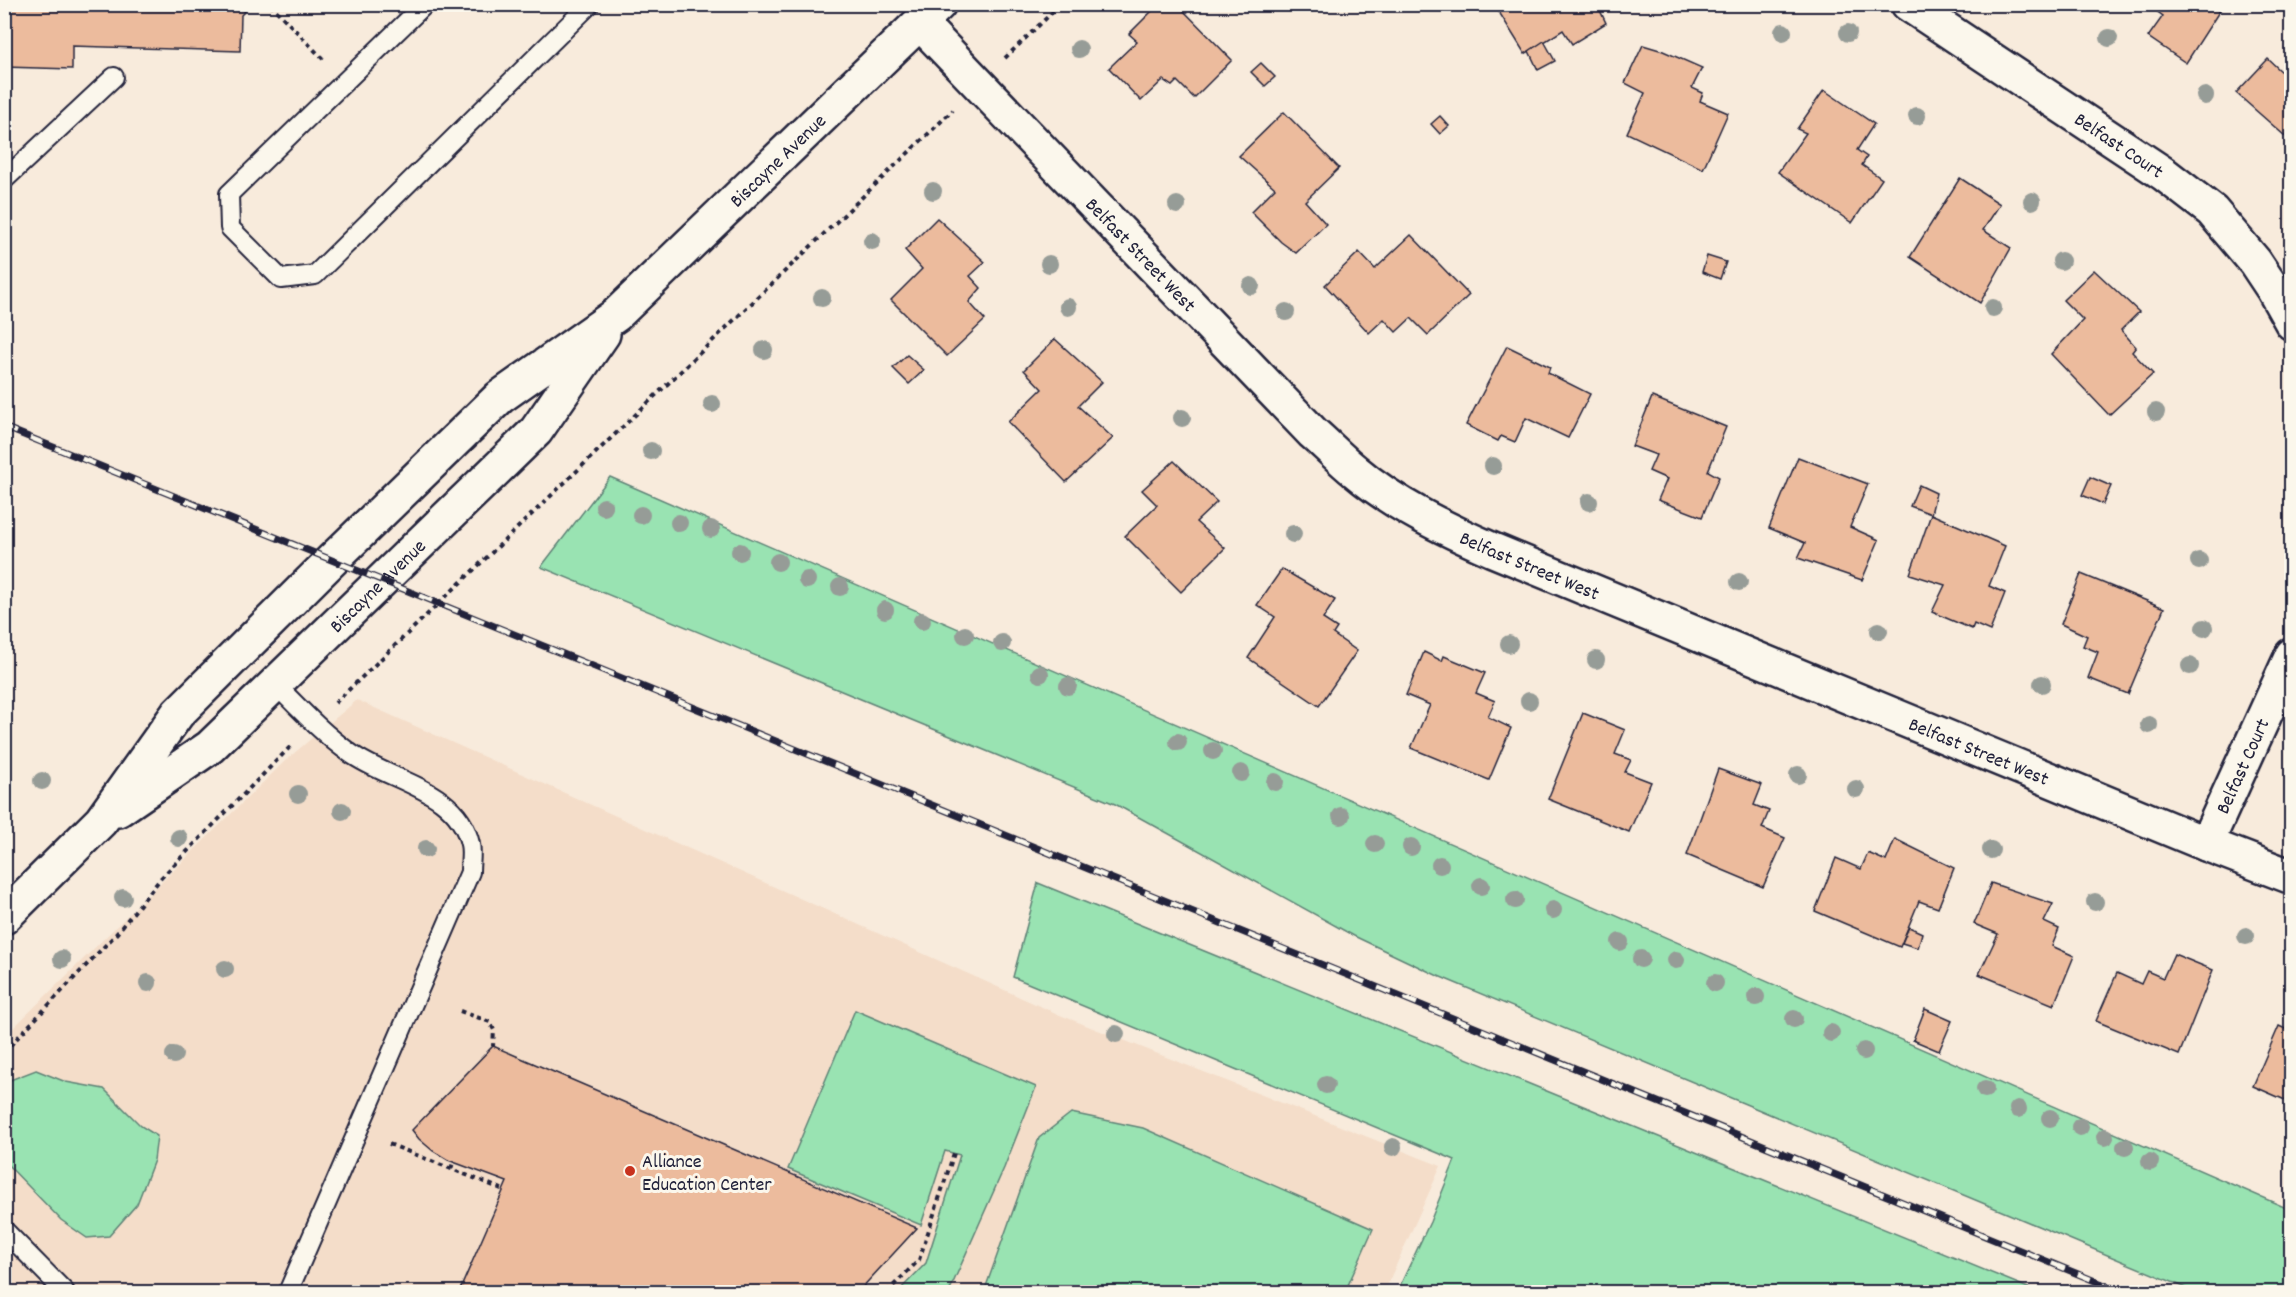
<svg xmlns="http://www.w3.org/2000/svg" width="2296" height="1297" font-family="Dekko,sans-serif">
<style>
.built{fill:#f4ddc9}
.green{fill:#99e3b2;stroke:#5e8276;stroke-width:1.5}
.building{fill:#ecbb9d;stroke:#22223b;stroke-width:1.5}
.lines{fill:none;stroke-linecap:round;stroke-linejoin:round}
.service-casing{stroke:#22223b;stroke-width:22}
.minor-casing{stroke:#22223b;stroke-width:38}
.tertiary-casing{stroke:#22223b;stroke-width:38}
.path{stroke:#22223b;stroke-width:4;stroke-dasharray:4.5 4.5;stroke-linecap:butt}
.service{stroke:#fbf7ec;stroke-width:18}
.minor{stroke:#fbf7ec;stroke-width:33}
.tertiary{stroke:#fbf7ec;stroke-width:33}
.rail-casing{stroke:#22223b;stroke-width:7}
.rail{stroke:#fbf7ec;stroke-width:4.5;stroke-dasharray:14;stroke-linecap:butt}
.tree{fill:#969c97}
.poi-dot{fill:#c8321e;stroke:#fbf7ec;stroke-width:2}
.labels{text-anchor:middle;stroke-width:6;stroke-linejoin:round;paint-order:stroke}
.street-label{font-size:20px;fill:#22223b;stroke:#fbf7ec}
.poi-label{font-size:20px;fill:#22223b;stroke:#fbf7ec;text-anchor:start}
</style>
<rect width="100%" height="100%" fill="#f8ebdc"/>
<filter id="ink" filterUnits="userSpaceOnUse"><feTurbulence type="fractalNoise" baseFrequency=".0167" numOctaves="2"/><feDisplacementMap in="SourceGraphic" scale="12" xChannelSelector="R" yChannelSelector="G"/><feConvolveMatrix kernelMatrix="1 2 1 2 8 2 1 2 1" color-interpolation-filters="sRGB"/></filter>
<g filter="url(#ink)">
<polygon class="built" points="357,700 1060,1015 1441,1166 1384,1292 5,1292 5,1036 286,760"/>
<g class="green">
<polygon points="610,477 2291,1210 2291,1292 2196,1292 1436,975 1354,936 1115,804 541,567"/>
<polygon points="1038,883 2038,1292 1397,1292 1430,1222 1455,1160 1013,977"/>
<polygon points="855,1010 1036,1087 1004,1168 949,1292 898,1292 926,1263 960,1155 945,1151 921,1225 788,1169"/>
<polygon points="36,1070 66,1082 104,1089 141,1126 157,1136 154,1160 137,1204 109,1236 87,1238 61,1220 5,1162 5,1082"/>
<polygon points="1071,1113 1143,1128 1373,1229 1345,1292 984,1292 1039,1138"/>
</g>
<g class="building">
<polygon points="4,4 252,4 241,15 240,51 72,46 72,69 4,67"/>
<polygon points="1159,4 1177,4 1232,60 1194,98 1177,81 1172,86 1163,80 1141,101 1109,68 1137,41 1129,34"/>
<polygon points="1494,4 1597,4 1606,23 1572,44 1563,30 1525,54"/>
<polygon points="2153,4 2224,4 2186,63 2148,37 2163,16 2151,7"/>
<polygon points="1544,41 1555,61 1538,70 1529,51"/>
<polygon points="1643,45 1663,51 1702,68 1692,88 1703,93 1700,101 1728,113 1703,169 1627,133 1645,93 1625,83"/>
<polygon points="2268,59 2283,73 2292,64 2292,129 2285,136 2236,93"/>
<polygon points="1261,63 1275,77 1265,86 1251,72"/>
<polygon points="1824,90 1874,124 1857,150 1867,157 1862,165 1882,179 1852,223 1778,172 1806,133 1797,129"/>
<polygon points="1284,112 1339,168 1305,201 1326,224 1296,253 1281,242 1251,212 1275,188 1239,156"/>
<polygon points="1440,116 1449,126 1440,134 1431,124"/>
<polygon points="1960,178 2000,204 1983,230 2011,248 1980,303 1910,257"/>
<polygon points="937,218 985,262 970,276 981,288 969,302 985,320 947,356 891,300 922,269 905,250"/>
<polygon points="1411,235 1469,295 1428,335 1411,318 1396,332 1384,319 1369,333 1325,285 1359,252 1375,269"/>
<polygon points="1707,256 1726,262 1720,279 1702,272"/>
<polygon points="2094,270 2139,312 2121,330 2136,347 2132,352 2153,374 2109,415 2051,354 2083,320 2063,300"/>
<polygon points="1055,339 1102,382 1078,406 1113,438 1066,482 1008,422 1042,389 1024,370"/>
<polygon points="1507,346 1550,367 1548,373 1590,394 1568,438 1526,418 1515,442 1501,436 1498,441 1466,425"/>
<polygon points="907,355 924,370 909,384 893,368"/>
<polygon points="1652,397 1726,427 1708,471 1719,477 1702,517 1658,500 1667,479 1649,471 1656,455 1632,446"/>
<polygon points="1798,457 1868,484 1850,527 1879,540 1862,580 1798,558 1805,543 1769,528"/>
<polygon points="1174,461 1217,502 1196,522 1225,548 1181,592 1125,536 1157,505 1142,490"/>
<polygon points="2090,477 2111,486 2103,504 2082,495"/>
<polygon points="1919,485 1936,493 1931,514 1910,506"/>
<polygon points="1931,514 2005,546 1989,586 2005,593 1990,631 1974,624 1972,629 1932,612 1945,585 1910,574"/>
<polygon points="1282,569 1335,600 1323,619 1337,628 1333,634 1357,651 1319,706 1248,658 1275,617 1257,605"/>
<polygon points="2081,574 2164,608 2128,694 2088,678 2098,652 2083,646 2087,636 2061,624"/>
<polygon points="1424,652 1442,661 1444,656 1485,673 1476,693 1495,701 1488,717 1511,728 1489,780 1411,748 1430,705 1406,695"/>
<polygon points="1583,713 1625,730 1615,754 1631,760 1625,772 1651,782 1629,832 1548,799"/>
<polygon points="1718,769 1762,785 1754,805 1769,811 1762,828 1785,838 1763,887 1687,855"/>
<polygon points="1895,839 1954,868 1938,908 1919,901 1900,947 1815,911 1836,858 1861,869 1868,853 1886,861"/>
<polygon points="1991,883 2053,904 2044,922 2059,929 2052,946 2074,956 2054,1005 1979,974 1998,934 1974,924"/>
<polygon points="1909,927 1922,933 1918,948 1902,943"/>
<polygon points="2174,954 2213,970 2179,1055 2096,1021 2117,973 2141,984 2147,971 2163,978"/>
<polygon points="1925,1009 1952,1021 1939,1051 1913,1040"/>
<polygon points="2279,1026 2292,1032 2292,1103 2253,1086"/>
<polygon points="493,1046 917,1228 858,1292 459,1292 507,1182 448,1160 433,1151 419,1139 412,1130"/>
</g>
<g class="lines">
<defs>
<g id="service">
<polyline points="425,4 229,194 230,228 281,279 315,275 590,4"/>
<polyline points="4,180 114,77"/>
<path d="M275,684C299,708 322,733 350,753C390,782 458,788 470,844C472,852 470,863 470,872L288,1292"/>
<polyline points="4,1230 65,1292"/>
</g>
<g id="minor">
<path id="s1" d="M1908,4L2164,174L2212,211L2255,262L2273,289L2292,323"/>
<path id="s2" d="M920,23L1313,433C1327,445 1340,459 1355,471C1395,505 1445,529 1493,550L2206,844L2292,877"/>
<path id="s3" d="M2206,844L2292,655"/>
</g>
<g id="tertiary">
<path id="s4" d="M118,810L210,747L536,431L603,334"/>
<path id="s5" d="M4,917L101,821L178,713L332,560L500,397L616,315L939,4"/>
</g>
</defs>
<use href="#service" class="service-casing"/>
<use href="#minor" class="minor-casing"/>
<use href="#tertiary" class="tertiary-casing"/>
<g class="path">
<polyline points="270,4 324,60"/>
<polyline points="1005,58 1061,4"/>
<polyline points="335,703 953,110"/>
<polyline points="460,1011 490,1022 494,1030 493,1046"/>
<polyline points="4,1052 117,933 161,878 293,744"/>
<polyline points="389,1144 504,1190"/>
<polyline points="451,1169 453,1163"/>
<polyline points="887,1292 919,1260 954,1153"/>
</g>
<use href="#service" class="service"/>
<use href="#minor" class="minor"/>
<use href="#tertiary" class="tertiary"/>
<defs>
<polyline id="rail" points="4,427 546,647 2122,1292"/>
</defs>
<use href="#rail" class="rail-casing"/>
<use href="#rail" class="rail"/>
</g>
<g class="tree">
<circle cx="1783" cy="32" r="9"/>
<circle cx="1848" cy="33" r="9"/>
<circle cx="2109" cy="38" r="9"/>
<circle cx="1079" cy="49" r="9"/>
<circle cx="2205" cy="96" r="9"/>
<circle cx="1917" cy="116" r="9"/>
<circle cx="933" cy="191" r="9"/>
<circle cx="2032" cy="201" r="9"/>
<circle cx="1177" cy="205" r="9"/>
<circle cx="872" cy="241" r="9"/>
<circle cx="2061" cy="261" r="9"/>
<circle cx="1049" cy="264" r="9"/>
<circle cx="1251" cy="286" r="9"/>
<circle cx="822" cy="298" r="9"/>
<circle cx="1068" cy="307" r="9"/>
<circle cx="1993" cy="308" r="9"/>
<circle cx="1286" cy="312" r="9"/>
<circle cx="764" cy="350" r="9"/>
<circle cx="712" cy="404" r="9"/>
<circle cx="2156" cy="412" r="9"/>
<circle cx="1182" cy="418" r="9"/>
<circle cx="651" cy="451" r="9"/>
<circle cx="1493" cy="466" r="9"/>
<circle cx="1589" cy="502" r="9"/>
<circle cx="604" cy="507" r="9"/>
<circle cx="641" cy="515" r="9"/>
<circle cx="679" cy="523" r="9"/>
<circle cx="711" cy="529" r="9"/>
<circle cx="1293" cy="534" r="9"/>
<circle cx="740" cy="552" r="9"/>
<circle cx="2199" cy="561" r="9"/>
<circle cx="778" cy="562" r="9"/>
<circle cx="807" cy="580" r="9"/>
<circle cx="1739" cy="582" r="9"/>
<circle cx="840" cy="587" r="9"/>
<circle cx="885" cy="610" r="9"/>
<circle cx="922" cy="621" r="9"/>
<circle cx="2204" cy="628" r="9"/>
<circle cx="1879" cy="631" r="9"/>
<circle cx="965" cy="635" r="9"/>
<circle cx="1002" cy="643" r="9"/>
<circle cx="1509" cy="644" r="9"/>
<circle cx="1596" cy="660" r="9"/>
<circle cx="2190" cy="666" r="9"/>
<circle cx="1040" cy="674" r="9"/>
<circle cx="2042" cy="684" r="9"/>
<circle cx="1068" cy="686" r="9"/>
<circle cx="1529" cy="701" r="9"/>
<circle cx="2149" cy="725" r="9"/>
<circle cx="1178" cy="742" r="9"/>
<circle cx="1213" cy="751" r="9"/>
<circle cx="1241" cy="773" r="9"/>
<circle cx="1798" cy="775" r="9"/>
<circle cx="42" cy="781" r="9"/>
<circle cx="1275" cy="782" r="9"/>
<circle cx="1856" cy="789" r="9"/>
<circle cx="298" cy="794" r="9"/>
<circle cx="342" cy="811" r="9"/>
<circle cx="1341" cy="816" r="9"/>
<circle cx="179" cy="838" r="9"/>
<circle cx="1375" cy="844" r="9"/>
<circle cx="1411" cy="847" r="9"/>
<circle cx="426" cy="849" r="9"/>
<circle cx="1991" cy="850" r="9"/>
<circle cx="1440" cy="865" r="9"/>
<circle cx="1481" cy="886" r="9"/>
<circle cx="123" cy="898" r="9"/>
<circle cx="1515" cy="900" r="9"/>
<circle cx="2095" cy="902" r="9"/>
<circle cx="1553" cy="910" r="9"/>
<circle cx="2246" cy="936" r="9"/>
<circle cx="1620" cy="942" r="9"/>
<circle cx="62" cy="959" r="9"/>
<circle cx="1641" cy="959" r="9"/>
<circle cx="1676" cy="960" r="9"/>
<circle cx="225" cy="969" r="9"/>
<circle cx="148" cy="983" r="9"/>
<circle cx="1715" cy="983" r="9"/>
<circle cx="1756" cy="997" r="9"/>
<circle cx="1794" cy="1019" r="9"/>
<circle cx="1831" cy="1033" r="9"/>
<circle cx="1116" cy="1034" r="9"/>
<circle cx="1864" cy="1051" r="9"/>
<circle cx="174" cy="1055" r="9"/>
<circle cx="1326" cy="1085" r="9"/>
<circle cx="1985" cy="1089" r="9"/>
<circle cx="2018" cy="1109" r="9"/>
<circle cx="2050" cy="1118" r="9"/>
<circle cx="2080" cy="1127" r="9"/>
<circle cx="2105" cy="1137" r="9"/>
<circle cx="1393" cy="1147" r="9"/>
<circle cx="2125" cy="1147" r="9"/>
<circle cx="2150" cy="1162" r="9"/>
</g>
</g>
<circle class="poi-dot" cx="630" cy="1171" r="6"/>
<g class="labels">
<g class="street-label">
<text dy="7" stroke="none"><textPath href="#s1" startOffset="254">Belfast Court</textPath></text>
<text dy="7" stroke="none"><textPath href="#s5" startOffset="1086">Biscayne Avenue</textPath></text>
<text dy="7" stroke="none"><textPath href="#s2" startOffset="320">Belfast Street West</textPath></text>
<text dy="7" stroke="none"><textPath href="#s2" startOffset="824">Belfast Street West</textPath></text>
<text dy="7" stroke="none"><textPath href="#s4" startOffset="344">Biscayne Avenue</textPath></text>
<text dy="7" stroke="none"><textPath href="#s2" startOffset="1310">Belfast Street West</textPath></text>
<text dy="7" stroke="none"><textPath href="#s3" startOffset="86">Belfast Court</textPath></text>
</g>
<g class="poi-label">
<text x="642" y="1167">Alliance<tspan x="642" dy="23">Education Center</tspan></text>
</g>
</g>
<rect width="2296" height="1297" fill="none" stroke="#fbf7ec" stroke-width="24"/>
<rect x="12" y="12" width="2272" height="1273" fill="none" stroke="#22223b" stroke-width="2" filter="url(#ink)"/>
</svg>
